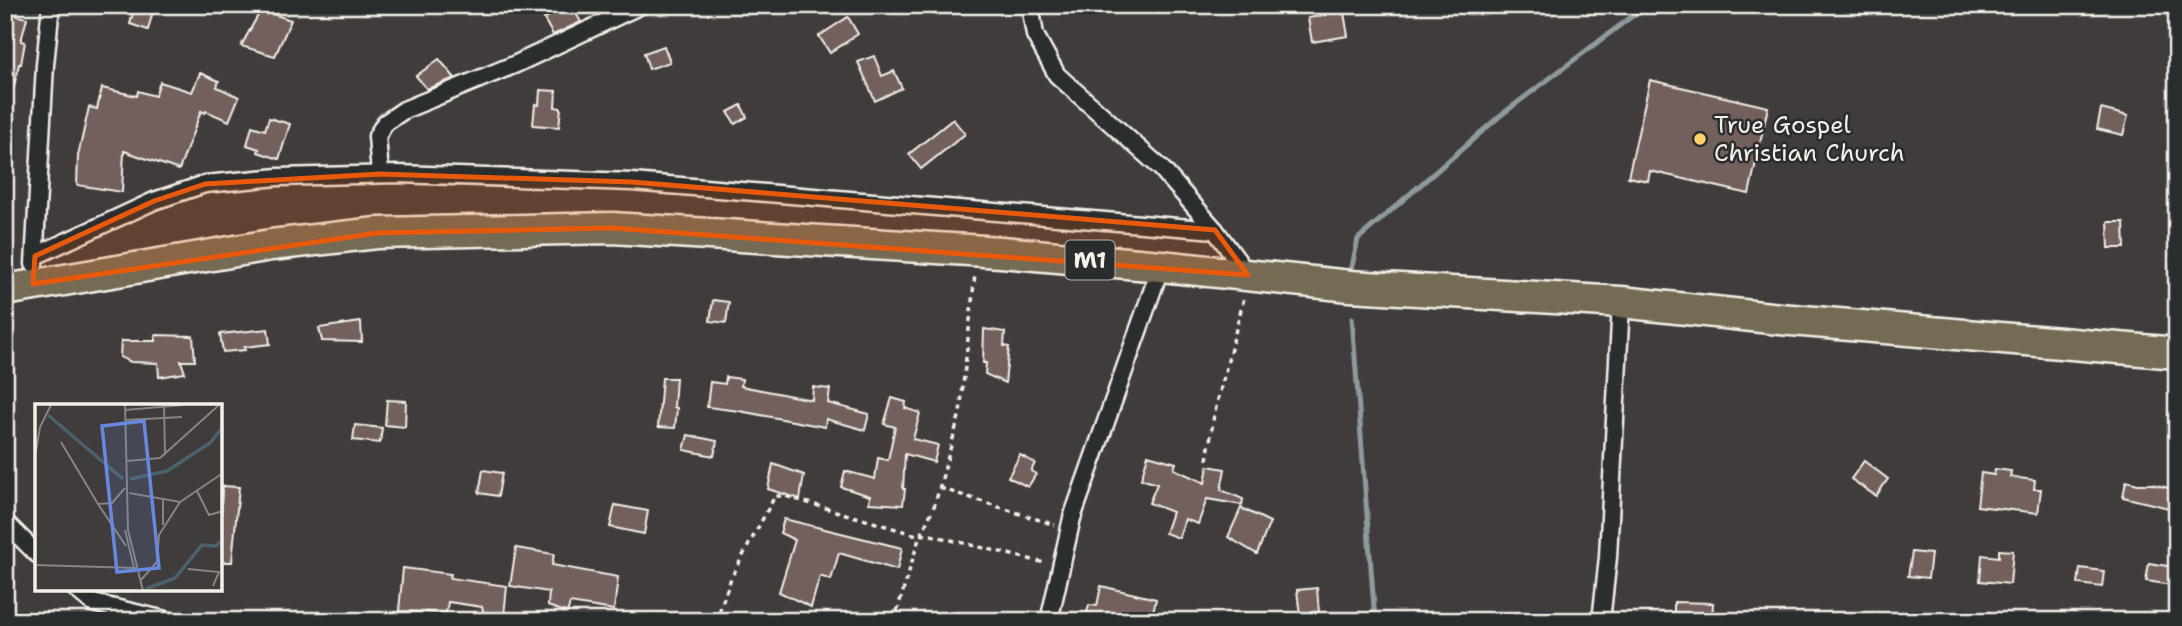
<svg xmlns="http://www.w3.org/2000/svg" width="2182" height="626" font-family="'Shantell Sans',sans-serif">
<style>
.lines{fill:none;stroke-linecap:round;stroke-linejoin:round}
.stream{stroke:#8d9b9e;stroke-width:5}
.building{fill:#73605d;stroke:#f4f1e8;stroke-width:2}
.street-casing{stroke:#f4f1e8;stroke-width:21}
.highway-casing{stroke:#f4f1e8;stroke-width:35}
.path{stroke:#f4f1e8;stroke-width:3.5;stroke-dasharray:5 5;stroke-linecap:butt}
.street{stroke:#2a2d2e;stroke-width:16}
.highway{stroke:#746b52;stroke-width:30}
.marked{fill:#e8590c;fill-opacity:0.2;stroke:#e8590c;stroke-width:5;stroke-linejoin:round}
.poi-dot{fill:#ffd166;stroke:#2a2d2e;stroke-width:2.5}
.labels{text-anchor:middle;stroke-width:5;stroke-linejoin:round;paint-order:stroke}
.shield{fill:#2a2d2e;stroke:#b7b6b0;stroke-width:2}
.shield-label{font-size:23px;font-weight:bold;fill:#f4f1e8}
.poi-label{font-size:24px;fill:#f4f1e8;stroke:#2a2d2e;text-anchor:start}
.inset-river{fill:none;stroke:#49626d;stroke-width:3.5}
.inset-road{fill:none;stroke:#888481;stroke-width:2}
.view{fill:#6887de;fill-opacity:0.15;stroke:#6887de;stroke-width:3.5}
.inset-edge{fill:none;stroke:#f4f1e8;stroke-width:3.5}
</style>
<rect width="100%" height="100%" fill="#403c3c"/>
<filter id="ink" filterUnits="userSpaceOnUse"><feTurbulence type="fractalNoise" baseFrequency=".0143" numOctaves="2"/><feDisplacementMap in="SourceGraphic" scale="14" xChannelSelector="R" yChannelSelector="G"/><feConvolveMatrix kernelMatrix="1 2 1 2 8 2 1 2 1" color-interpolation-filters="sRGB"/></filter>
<g filter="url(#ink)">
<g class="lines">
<g class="stream">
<polyline points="1351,271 1358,239 1501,115 1647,5"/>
<polyline points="1352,318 1375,621"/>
</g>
</g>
<g class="building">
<polygon points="135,5 153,11 148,30 130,24"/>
<polygon points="567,5 571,5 581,22 553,35 544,19"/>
<polygon points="1343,7 1348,36 1312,42 1308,18 1326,15 1325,10"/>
<polygon points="261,10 291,20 275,56 241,46"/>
<polygon points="10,14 27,18 21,41 25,42 21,64 19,64 12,95 5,95 5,34"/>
<polygon points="848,17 858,34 830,53 819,36"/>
<polygon points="664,46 670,62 649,69 644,53"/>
<polygon points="874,56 882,76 894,71 902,88 875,101 858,62"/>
<polygon points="439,59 455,78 427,89 416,76"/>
<polygon points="200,73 219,81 217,87 239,97 229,121 206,111 205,113 201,111 179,170 124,151 122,192 77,185 78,156 89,107 97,109 102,88 137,96 138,91 155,96 160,82 192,92"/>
<polygon points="1650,80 1768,107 1749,194 1650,171 1648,181 1628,177"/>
<polygon points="540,90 556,91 555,107 561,108 559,127 533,125 535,104 539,105"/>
<polygon points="741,105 747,117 735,124 728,112"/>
<polygon points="2101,109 2128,116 2123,135 2097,129"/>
<polygon points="269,118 290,124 279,159 258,152 259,149 247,145 252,126 265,130"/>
<polygon points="953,119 965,134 921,169 909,154"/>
<polygon points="2108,222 2124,222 2125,248 2109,248"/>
<polygon points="713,300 729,302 726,323 710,321"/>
<polygon points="361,322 362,342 322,341 319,328"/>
<polygon points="268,329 270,344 244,347 245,350 223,352 220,334"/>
<polygon points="984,329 1005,332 1004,346 1009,347 1005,383 985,374 986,363 983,363"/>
<polygon points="155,335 193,336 195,361 181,361 185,373 159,377 158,363 131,362 120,357 121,341 156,341"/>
<polygon points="726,377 742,379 741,386 812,400 813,387 830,389 828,403 869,414 865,430 826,419 825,427 739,411 707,407 710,382 725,384"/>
<polygon points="662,378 676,378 674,407 677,408 675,428 658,427"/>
<polygon points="892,398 906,402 905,408 920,413 913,439 938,445 934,462 905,454 903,489 905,489 903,505 869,503 870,496 841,487 845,471 875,479 878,458 888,460 895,427 884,424"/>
<polygon points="387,400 406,401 405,427 385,425"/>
<polygon points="355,425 382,428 380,443 353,440"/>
<polygon points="688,435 717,441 714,456 684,450"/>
<polygon points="1020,455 1035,463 1031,471 1036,474 1028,487 1008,477"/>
<polygon points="1148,455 1176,463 1174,469 1205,483 1208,466 1225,469 1221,490 1243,499 1242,505 1207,499 1198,524 1185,519 1179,538 1165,533 1172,512 1149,503 1157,484 1141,479"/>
<polygon points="1864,461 1888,479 1876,496 1851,479"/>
<polygon points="773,464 804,475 800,499 768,489"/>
<polygon points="1995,469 2011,471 2010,477 2035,480 2034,489 2041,489 2038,513 1977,506 1981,473 1994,475"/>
<polygon points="483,470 502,473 498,496 479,493"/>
<polygon points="2126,481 2138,484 2152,484 2177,490 2177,510 2123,497"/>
<polygon points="222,486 239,487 232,562 220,562"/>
<polygon points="615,505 648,511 644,534 610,527"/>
<polygon points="1241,508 1270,522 1257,554 1228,537"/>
<polygon points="784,519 902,548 897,570 839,553 831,580 820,576 811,607 779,592 795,540 780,533"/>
<polygon points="516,548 554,554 552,565 618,577 614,610 570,603 567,613 548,606 549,592 510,586"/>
<polygon points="1999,550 2013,551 2010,584 1980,581 1982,555 1999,557"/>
<polygon points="1912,552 1931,554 1928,578 1908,576"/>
<polygon points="2149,563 2175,567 2173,585 2146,581"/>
<polygon points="403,568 451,574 450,578 507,586 504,616 484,614 482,607 448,602 446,613 399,611"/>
<polygon points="2080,568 2104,571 2102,587 2078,584"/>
<polygon points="1101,586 1156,599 1151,621 1085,621 1089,605 1097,606"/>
<polygon points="1317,588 1319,613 1300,615 1297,590"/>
<polygon points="1674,602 1713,603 1712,621 1674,621"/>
</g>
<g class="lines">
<defs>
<g id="street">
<polyline points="1030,5 1035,35 1057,75 1161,168 1215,230 1248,275"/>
<polyline points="380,174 377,136 385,123 404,110 516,64 641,5"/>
<polyline points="35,256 154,201 205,184 278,177 397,174 632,182 1215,230"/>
<polyline points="34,264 45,65 51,5"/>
<polyline points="5,522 37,554"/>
<polyline points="76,589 93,603 170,621"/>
<polyline points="1049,621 1072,518 1161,266"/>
<polyline points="1601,621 1608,557 1621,302"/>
</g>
<polyline id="highway" points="5,290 271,245 377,233 612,228 1001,252 1161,266 1350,286 1621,302 1780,319 2177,353"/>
</defs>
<use href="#street" class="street-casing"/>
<use href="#highway" class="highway-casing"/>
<g class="path">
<polyline points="1207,460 1214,415 1244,298"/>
<polyline points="940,488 1055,525"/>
<polyline points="716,621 731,578 775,496 785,496 913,534 931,535 1045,563"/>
<polyline points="894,621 918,542 935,504 960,413 975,274"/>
</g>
<use href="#street" class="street"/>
<use href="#highway" class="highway"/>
</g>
</g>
<path class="marked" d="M380,174L632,182L1215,230L1248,275L612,228L377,233L33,284L35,256L154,201L205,184Z"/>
<circle class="poi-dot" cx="1700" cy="139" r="7"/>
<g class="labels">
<rect class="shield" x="1065.5" y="240.5" width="49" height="39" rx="5"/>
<g class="shield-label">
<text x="1090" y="268">M1</text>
</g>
<g class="poi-label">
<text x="1714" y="133">True Gospel<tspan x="1714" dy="28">Christian Church</tspan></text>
</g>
</g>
<g transform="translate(35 404)">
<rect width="187" height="187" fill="#403c3c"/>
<path class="inset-river" d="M13,11L88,75M95,75L132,67L175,39L188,23M111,185L140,174L167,141L181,142L188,136"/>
<path class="inset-road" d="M90,1L93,126L108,187M129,1L130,51M90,6L148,1M90,16L147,13M26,38L63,100L77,99L90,84M0,53L5,23L16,1M92,57L125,54L184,1M162,87L174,111L188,107M94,89L145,98L188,69M128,95V121M63,100L91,142M90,126L99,164M0,161L101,164M153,165L184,168L178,182M105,177L122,158L124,131L145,98"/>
<path class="view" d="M109,17L124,164L82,168L67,22Z"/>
<rect width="187" height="187" class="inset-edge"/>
</g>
<rect width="2182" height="626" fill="none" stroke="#2a2d2e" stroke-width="28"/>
<rect x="14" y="14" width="2154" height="598" fill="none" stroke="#f4f1e8" stroke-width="2.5" filter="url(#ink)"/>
</svg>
